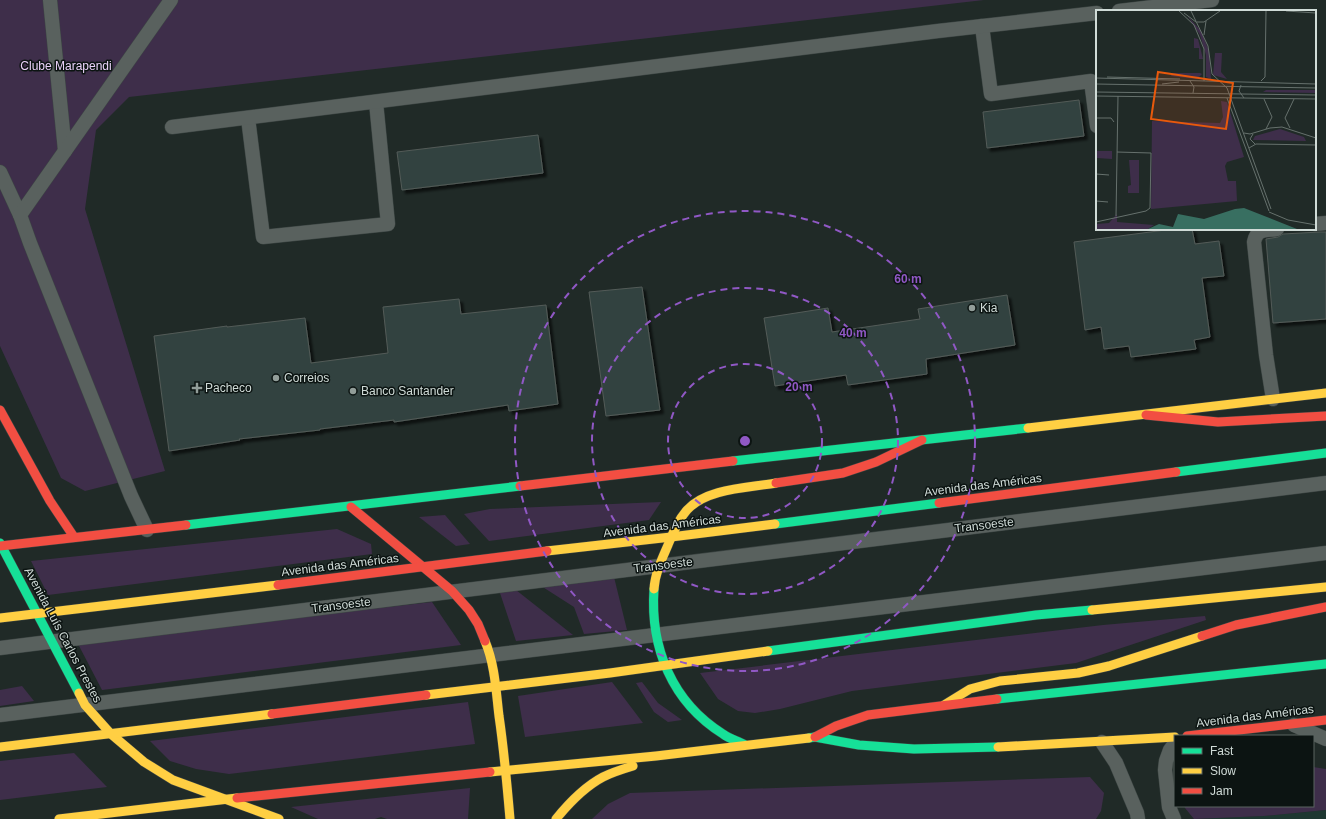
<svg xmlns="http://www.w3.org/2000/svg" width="1326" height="819" font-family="Helvetica,sans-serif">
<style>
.built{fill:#1e3731}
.green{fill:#3e2e4a}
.building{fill:#32433f;stroke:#535b58;filter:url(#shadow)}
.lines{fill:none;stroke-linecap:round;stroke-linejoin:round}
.lane-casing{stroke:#3d4644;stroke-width:15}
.fast-casing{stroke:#3d4644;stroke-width:10}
.slow-casing{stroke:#3d4644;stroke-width:10}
.jam-casing{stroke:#3d4644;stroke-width:10}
.lane{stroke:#59615e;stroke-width:14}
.fast{stroke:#16e098;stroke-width:9}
.slow{stroke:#ffcf43;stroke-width:9}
.jam{stroke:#f24e42;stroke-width:9}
.ring{fill:none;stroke:#9058c5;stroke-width:2;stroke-dasharray:7 5}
.poi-dot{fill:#929d99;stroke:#0c1412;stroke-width:1.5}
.labels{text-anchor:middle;stroke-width:3;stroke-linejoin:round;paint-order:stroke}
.park-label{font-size:12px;fill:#e9d1f8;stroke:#0c1412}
.poi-label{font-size:12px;fill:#d0dbd7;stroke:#0c1412;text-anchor:start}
.street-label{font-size:12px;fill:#d0dbd7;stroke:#0c1412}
.inset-road{fill:none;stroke:#66716d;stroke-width:1}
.view{fill:#e8590c;fill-opacity:0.15;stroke:#e8590c;stroke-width:2}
.inset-edge{fill:none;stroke:#d0dbd7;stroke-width:2}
.centre{fill:#9058c5;stroke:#0c1412;stroke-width:2}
.ring-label{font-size:12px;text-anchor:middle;font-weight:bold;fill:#9058c5;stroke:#0c1412;stroke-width:3;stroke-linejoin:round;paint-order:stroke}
</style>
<defs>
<filter id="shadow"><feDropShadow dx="3.5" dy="3.5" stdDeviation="1" flood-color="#0009"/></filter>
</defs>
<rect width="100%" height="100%" fill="#202a27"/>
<polygon class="built" points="1326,810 1326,819 1191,819 1264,816"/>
<g class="green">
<polygon points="0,0 984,0 129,97 96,130 85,209 165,471 85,491 61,478 0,346"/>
<polygon points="661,502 649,520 489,541 464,514 490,509"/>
<polygon points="445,515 470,544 456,546 419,517"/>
<polygon points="337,529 371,544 372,554 48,595 31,561"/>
<polygon points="614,577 627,630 584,634 574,607 538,584"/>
<polygon points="516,590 573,635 516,641 500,593"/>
<polygon points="432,602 461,645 102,690 77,642"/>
<polygon points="1205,616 1206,620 1076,663 852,691 780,709 755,713 738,711 718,699 700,673 1103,625"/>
<polygon points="612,682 643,723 525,737 518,696"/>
<polygon points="642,682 658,703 682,720 668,722 654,712 636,683"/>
<polygon points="22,686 34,701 0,706 0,690"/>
<polygon points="468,702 475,744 229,774 196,769 170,761 150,741"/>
<polygon points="74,753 107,787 0,800 0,761"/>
<polygon points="1313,767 1326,769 1326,810 1264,816 1194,819 1185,808 1184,806 1313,806"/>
<polygon points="1090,777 1104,793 1101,811 1096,819 592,819 608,804 630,793"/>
<polygon points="470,788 468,819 387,819 381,817 375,819 318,819 291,807"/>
</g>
<g class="building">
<polygon points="1079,100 1084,136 987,148 983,112"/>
<polygon points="538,135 543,173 402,190 397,152"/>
<polygon points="1173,229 1192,229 1195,244 1219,241 1224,276 1202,278 1210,337 1194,340 1196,349 1131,357 1129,346 1104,349 1101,327 1085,330 1074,242"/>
<polygon points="1320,232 1326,232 1326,319 1273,323 1266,239 1278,237 1283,234"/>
<polygon points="642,287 660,410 606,416 589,292"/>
<polygon points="1007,295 1015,345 926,359 927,374 848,385 846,375 775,386 764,318 828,308 832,332 920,319 918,309"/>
<polygon points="459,299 461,314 546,305 558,404 509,411 508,405 394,422 394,420 320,429 320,430 239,439 240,440 169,451 154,336 227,326 227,327 305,318 311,363 388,353 383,307"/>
</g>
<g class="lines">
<defs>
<g id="lane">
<polyline points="50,0 65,151"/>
<polyline points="1119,11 1212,0"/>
<polyline points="982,26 991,94 1091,81 1097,126"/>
<polyline points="248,118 263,237 388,224 376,102"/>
<polyline points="172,127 938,31 1097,13"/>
<polyline points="0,172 20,215"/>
<polyline points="1315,224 1326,223"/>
<path d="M1273,399L1266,355L1254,242C1257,228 1265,231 1277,229"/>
<polyline points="147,530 131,496 30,243 20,215 171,0"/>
<polyline points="0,648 1326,483"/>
<polyline points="0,715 1326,553"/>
<polyline points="1294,725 1326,739"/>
<polyline points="1102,742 1116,763 1137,813 1138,819"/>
<polyline points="1174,819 1169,807 1165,770 1166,761 1170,750 1175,743"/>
</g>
<g id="fast">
<polyline points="733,461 1028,428"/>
<polyline points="1176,472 1326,453"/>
<polyline points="775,524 939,503"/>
<polyline points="186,525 520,486"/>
<polyline points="0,543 79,693"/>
<path d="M654,589C650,648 672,702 723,734C730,739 738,741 745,745"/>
<polyline points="768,651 1036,615 1092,610"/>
<polyline points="997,699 1326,664"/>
<polyline points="809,738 815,737 859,745 914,749 998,747"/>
</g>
<g id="slow">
<polyline points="1028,428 1326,393"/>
<polyline points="547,551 671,537 775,524"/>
<path d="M654,589C655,573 662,559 668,545C673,533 678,520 687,510C707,488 748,488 776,483"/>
<polyline points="1092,610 1326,587"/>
<polyline points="0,618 278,585"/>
<path d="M485,641C495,665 496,691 499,716C504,750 507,784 510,819"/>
<polyline points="79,693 85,705 111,734 144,762 173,780 279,819"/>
<polyline points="426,695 610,673 768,651"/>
<polyline points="944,705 970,689 1000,681 1078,673 1109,666 1202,636"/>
<polyline points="0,747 272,714"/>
<polyline points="998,747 1175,737"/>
<polyline points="490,772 656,756 809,738"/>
<polyline points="59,819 237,798"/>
<path d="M556,819C569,803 584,787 603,777C613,772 623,769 633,766"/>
</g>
<g id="jam">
<polyline points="0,410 50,501 74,537"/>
<polyline points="1146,415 1218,422 1326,416"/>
<polyline points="776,483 843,473 876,462 922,440"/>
<polyline points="520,486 733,461"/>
<polyline points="939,503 1176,472"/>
<polyline points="351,507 452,591 469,610 478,624 485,641"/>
<polyline points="0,546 186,525"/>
<polyline points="278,585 547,551"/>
<polyline points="1202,636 1236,625 1326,607"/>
<polyline points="272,714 426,695"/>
<polyline points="1187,736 1326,720"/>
<polyline points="815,737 836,726 868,715 997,699"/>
<polyline points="237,798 490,772"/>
</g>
</defs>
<use href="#lane" class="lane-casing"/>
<use href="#fast" class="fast-casing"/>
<use href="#slow" class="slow-casing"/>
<use href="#jam" class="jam-casing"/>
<use href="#lane" class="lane"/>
<use href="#fast" class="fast"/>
<use href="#slow" class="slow"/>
<use href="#jam" class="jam"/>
</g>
<g class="ring">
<circle cx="745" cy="441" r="77"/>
<circle cx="745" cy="441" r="153"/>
<circle cx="745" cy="441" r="230"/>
</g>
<g class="poi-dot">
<circle cx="972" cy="308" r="4"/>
<circle cx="276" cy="378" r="4"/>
<path d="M195 382h4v4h4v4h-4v4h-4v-4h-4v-4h4z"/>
<circle cx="353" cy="391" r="4"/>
</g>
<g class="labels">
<g class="park-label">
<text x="66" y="70">Clube Marapendi</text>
</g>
<g class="poi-label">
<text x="980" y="312">Kia</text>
<text x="284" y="382">Correios</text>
<text x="205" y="392">Pacheco</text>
<text x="361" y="395">Banco Santander</text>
</g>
<g class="street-label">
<text transform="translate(983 485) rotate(-7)" y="4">Avenida das Américas</text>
<text transform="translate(984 525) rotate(-7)" y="4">Transoeste</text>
<text transform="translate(662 526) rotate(-7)" y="4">Avenida das Américas</text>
<text transform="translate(340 565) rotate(-7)" y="4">Avenida das Américas</text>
<text transform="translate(663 565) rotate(-7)" y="4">Transoeste</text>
<text transform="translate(341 605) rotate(-7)" y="4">Transoeste</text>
<text transform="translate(63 635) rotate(62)" y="4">Avenida Luís Carlos Prestes</text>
<text transform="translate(1255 716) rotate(-7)" y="4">Avenida das Américas</text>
</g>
</g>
<g transform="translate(1096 10)">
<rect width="220" height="220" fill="#202a27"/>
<path d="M91,5L105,21L113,41L115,69L110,67V45L104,25ZM98,28L102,29L107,49H103V38H98ZM119,43H126L125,62L131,69L117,65ZM76,63H104L106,64L101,69L75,66ZM220,80V83L167,82L170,80ZM125,91L131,92L148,147L131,152L129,156L132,171H140L141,191L55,199L56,111L124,113L127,107ZM184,119L208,127L210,131L157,130L159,126ZM1,141H16V149L1,148ZM33,150H43V183H32V176L35,175ZM21,204V212L58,215L52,219H0V214L13,213Z" fill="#3e2e4a"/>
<path d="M148,198L201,219H52L63,214L77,217L82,204L108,209L139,199Z" fill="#386f61"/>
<path class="inset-road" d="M83,1L98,15L108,39V71M95,1L112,36L116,64L131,78L175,199M190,1L220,3M88,3L100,12M101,12H108L124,1M108,25L110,11M11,67L84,69M0,68L220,74M94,71L98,77L97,83M165,71L169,67L170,1M0,74L220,78M66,74L83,72M145,75L143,81L148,88M0,82L220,85M0,86L220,89M131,88L173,201M168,89L176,107L170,119M0,108H15L18,112M194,118L189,108L198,89M148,123L154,124L174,118L186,117L220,128M157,124L154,129L159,134M153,138L160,134L220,135M0,164L13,165M0,191L12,192M173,202L192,210L220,215M20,206L22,86M0,212L50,201L54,198L55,143L21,142"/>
<path class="view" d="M62,62L137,73L130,119L55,109Z"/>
<rect width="220" height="220" class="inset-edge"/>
</g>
<circle cx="745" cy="441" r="6" class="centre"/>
<g class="ring-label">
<text x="908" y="283">60 m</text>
<text x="853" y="337">40 m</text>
<text x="799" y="391">20 m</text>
</g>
<rect x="1174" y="735" width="140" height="72" fill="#0c1412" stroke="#5a6461"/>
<rect x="1182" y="748" width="20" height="6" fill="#16e098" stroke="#5a6461"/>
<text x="1210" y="755" font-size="12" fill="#d0dbd7">Fast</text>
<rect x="1182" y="768" width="20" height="6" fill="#ffcf43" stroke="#5a6461"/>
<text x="1210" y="775" font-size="12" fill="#d0dbd7">Slow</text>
<rect x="1182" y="788" width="20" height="6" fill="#f24e42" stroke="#5a6461"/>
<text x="1210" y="795" font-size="12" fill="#d0dbd7">Jam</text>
</svg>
